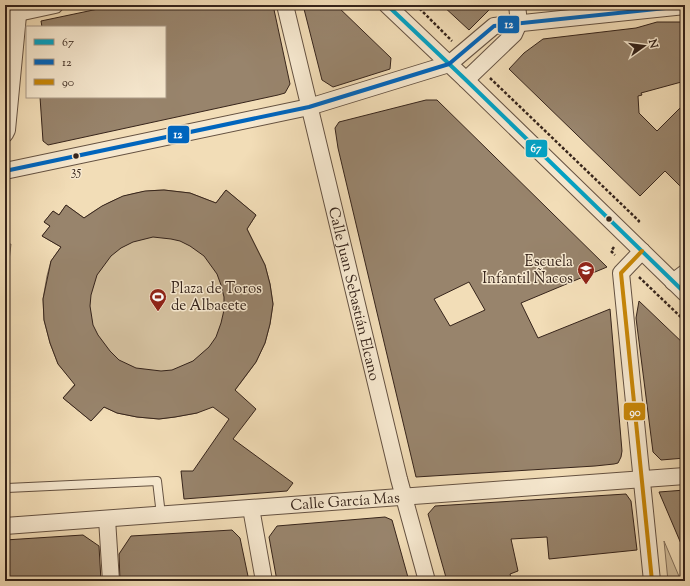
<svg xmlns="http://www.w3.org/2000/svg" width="690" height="586" font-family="'Sorts Mill Goudy',serif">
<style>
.green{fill:#d2be9c;stroke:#84715c}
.building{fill:#98846c;stroke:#36241b;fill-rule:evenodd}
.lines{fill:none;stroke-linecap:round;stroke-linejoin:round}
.lane-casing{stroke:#655242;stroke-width:10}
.street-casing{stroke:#655242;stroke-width:18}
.path{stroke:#36241b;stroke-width:2.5;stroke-dasharray:3 2;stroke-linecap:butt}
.lane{stroke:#f7e9d0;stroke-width:8}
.street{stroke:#f7e9d0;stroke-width:16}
.bus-1-casing{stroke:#f7e9d0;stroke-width:7}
.bus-2-casing{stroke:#f7e9d0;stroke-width:7}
.bus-3-casing{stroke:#f7e9d0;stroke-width:7}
.bus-1{stroke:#03a2c5;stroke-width:4}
.bus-2{stroke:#0065bd;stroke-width:4}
.bus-3{stroke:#c78607;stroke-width:4}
.bus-dot{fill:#36241b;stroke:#f7e9d0;stroke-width:1.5}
.labels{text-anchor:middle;stroke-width:3;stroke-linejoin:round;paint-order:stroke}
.bus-label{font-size:14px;fill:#36241b;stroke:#f7e9d0}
.poi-label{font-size:15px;fill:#36241b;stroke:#f7e9d0;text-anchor:end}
.street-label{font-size:15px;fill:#36241b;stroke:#f7e9d0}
.line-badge{stroke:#f7e9d0;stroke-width:1.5}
.badge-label{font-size:11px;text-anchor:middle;font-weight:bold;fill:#fff}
</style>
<rect width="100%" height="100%" fill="#f2ddb7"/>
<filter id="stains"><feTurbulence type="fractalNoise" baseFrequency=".005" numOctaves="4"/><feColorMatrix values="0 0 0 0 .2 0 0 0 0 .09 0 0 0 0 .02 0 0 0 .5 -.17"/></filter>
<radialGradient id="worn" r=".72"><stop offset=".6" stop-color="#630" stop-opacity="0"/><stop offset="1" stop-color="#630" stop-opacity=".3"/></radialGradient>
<g class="green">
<path d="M164,190L190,193L216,203L226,190L256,215L247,229L265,265L270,284L273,304L270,324L265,343L256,362L242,381L235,390L197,413L175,417L159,419L137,417L117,413L104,407L91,421L63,398L75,384L58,364L50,343L44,320L43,299L47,276L51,261L61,247L42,236L50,226L44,222L53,211L59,215L66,205L84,218C111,199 130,191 164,190Z"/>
<polygon points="11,244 7,278 5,278 5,245"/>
<polygon points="664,541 681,581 668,581"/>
</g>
<g class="building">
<polygon points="117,5 273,5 290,84 285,93 278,95 48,145 43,141 40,97 165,97 165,27 42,27 41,21"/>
<polygon points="303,5 336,5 391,58 390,69 333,87 322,80"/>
<polygon points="442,5 494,5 469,30"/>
<polygon points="657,22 685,22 685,81 641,93 642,95 638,96 639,113 657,131 685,103 685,191 665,171 640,196 509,69 524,53 543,39 636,28"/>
<path d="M426,100H437L607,267L521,303L538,338L610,309L622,451L621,457L618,463L614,464L595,466L416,477L338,148L335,128L339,122ZM469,282L485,310L450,326L434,299Z"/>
<path d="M164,190L190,193L216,203L226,190L256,215L247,229L265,265L270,284L273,304L270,324L265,343L256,362L235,390L256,409L233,439L293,483L287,491L184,499L181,471H193L229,419L213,407L197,413L175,417L159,419L137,417L117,413L104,407L91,421L63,398L75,385L58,364L50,343L44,320L43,299L51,261L61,247L42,236L50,226L44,222L53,211L59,215L66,205L84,218L102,206L123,196L145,191ZM153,237L171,239L180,241L190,246L204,256L217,274L221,285L224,297V310L221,323L216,337L209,347L193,361L172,370L161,371L136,368L119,360L110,351L98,335L93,325L90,306L91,295L97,275L111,256L121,248L133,242Z"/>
<polygon points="639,301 685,345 685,458 661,460 653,452 636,318"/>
<polygon points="685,490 685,553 659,492"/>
<polygon points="626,494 631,501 637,550 549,559 547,537 511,539 518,571 510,574 512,581 447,581 428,514 435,506"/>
<polygon points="385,517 392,520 409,581 277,581 269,537 277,526"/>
<polygon points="232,530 240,538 249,581 120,581 119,554 131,536"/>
<polygon points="83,535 99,546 101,581 5,581 5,540"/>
</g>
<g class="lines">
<defs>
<polyline id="lane" points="7,488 157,481 161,515"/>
<g id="street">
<path id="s1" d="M285,5L399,479L427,581"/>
<polyline points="387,5 466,80 685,293"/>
<polyline points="18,13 55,5"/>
<polyline points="466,80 514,34 519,23 517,5"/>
<polyline points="5,134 7,130 19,5"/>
<polyline points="5,171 309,107 449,64 494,26 685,6"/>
<polyline points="642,251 621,273 652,581"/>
<polyline points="673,282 685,273"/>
<polyline points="251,508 264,581"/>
<polyline points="107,519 111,581"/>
<path id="s2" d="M5,526L685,476"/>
</g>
</defs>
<use href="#lane" class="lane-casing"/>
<use href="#street" class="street-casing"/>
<g class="path">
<polyline points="416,5 452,41"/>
<polyline points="490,78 639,221 637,223"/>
<polyline points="614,247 611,251 615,255"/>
<polyline points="639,277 685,321"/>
</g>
<use href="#lane" class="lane"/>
<use href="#street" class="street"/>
<defs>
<polyline id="bus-1" points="387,5 466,80 685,293"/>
<polyline id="bus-2" points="5,171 309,107 449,64 494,26 685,6"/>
<polyline id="bus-3" points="642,251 621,273 652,581"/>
</defs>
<use href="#bus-1" class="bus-1-casing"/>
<use href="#bus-2" class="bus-2-casing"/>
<use href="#bus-3" class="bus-3-casing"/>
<use href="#bus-1" class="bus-1"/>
<use href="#bus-2" class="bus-2"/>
<use href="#bus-3" class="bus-3"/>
</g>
<defs>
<symbol id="school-pin" viewBox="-11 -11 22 30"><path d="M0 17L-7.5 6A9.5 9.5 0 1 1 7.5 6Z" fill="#8f2418" stroke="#f7e9d0"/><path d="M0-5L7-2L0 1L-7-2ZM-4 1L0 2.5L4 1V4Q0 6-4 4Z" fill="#fff"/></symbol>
<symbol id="stadium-pin" viewBox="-11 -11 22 30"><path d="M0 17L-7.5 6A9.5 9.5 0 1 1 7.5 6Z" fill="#8f2418" stroke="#f7e9d0"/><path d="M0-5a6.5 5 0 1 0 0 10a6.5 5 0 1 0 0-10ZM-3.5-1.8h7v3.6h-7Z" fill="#fff"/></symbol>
</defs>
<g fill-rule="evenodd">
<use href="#school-pin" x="576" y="260" width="20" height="27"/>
<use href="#stadium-pin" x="148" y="287" width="20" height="27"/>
</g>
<g class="bus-dot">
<circle cx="76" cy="156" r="3.5"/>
<circle cx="609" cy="219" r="3.5"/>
</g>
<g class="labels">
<g class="bus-label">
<text x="76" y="175">35</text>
</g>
<g class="poi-label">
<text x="573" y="266">Escuela<tspan x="573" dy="17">Infantil Ñacos</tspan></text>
<text x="171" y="293" text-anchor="start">Plaza de Toros<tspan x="171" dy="17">de Albacete</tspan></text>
</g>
<g class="street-label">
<text dy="5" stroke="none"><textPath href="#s1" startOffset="297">Calle Juan Sebastián Elcano</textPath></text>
<text dy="5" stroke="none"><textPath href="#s2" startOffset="341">Calle García Mas</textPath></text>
</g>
</g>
<g class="line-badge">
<rect x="497" y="15" width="23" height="19" rx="4" fill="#0065bd"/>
<rect x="167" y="125" width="23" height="19" rx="4" fill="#0065bd"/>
<rect x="525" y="139" width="23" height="19" rx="4" fill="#03a2c5"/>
<rect x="623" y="402" width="23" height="19" rx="4" fill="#c78607"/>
</g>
<g class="badge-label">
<text x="509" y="28">12</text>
<text x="178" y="138">12</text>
<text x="536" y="152">67</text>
<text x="635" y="416">90</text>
</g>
<rect width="690" height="586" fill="none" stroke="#f2ddb7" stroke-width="20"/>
<rect x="6" y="6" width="678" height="574" fill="none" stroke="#36241b" stroke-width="2"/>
<rect x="10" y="10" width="670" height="566" fill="none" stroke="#36241b"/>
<rect x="26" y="26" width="140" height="72" fill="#f7e9d0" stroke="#aa9a88"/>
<rect x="34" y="39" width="20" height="6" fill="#03a2c5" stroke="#aa9a88"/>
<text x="62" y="46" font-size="12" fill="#36241b">67</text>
<rect x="34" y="59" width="20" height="6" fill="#0065bd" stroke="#aa9a88"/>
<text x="62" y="66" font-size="12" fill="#36241b">12</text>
<rect x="34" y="79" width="20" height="6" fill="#c78607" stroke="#aa9a88"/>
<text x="62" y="86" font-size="12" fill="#36241b">90</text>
<g transform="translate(644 46) rotate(76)" stroke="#f7e9d0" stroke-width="3" paint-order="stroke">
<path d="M0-3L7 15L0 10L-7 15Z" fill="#36241b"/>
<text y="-6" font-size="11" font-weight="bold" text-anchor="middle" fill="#36241b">N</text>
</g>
<rect width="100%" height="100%" filter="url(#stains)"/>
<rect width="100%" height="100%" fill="url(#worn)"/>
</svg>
